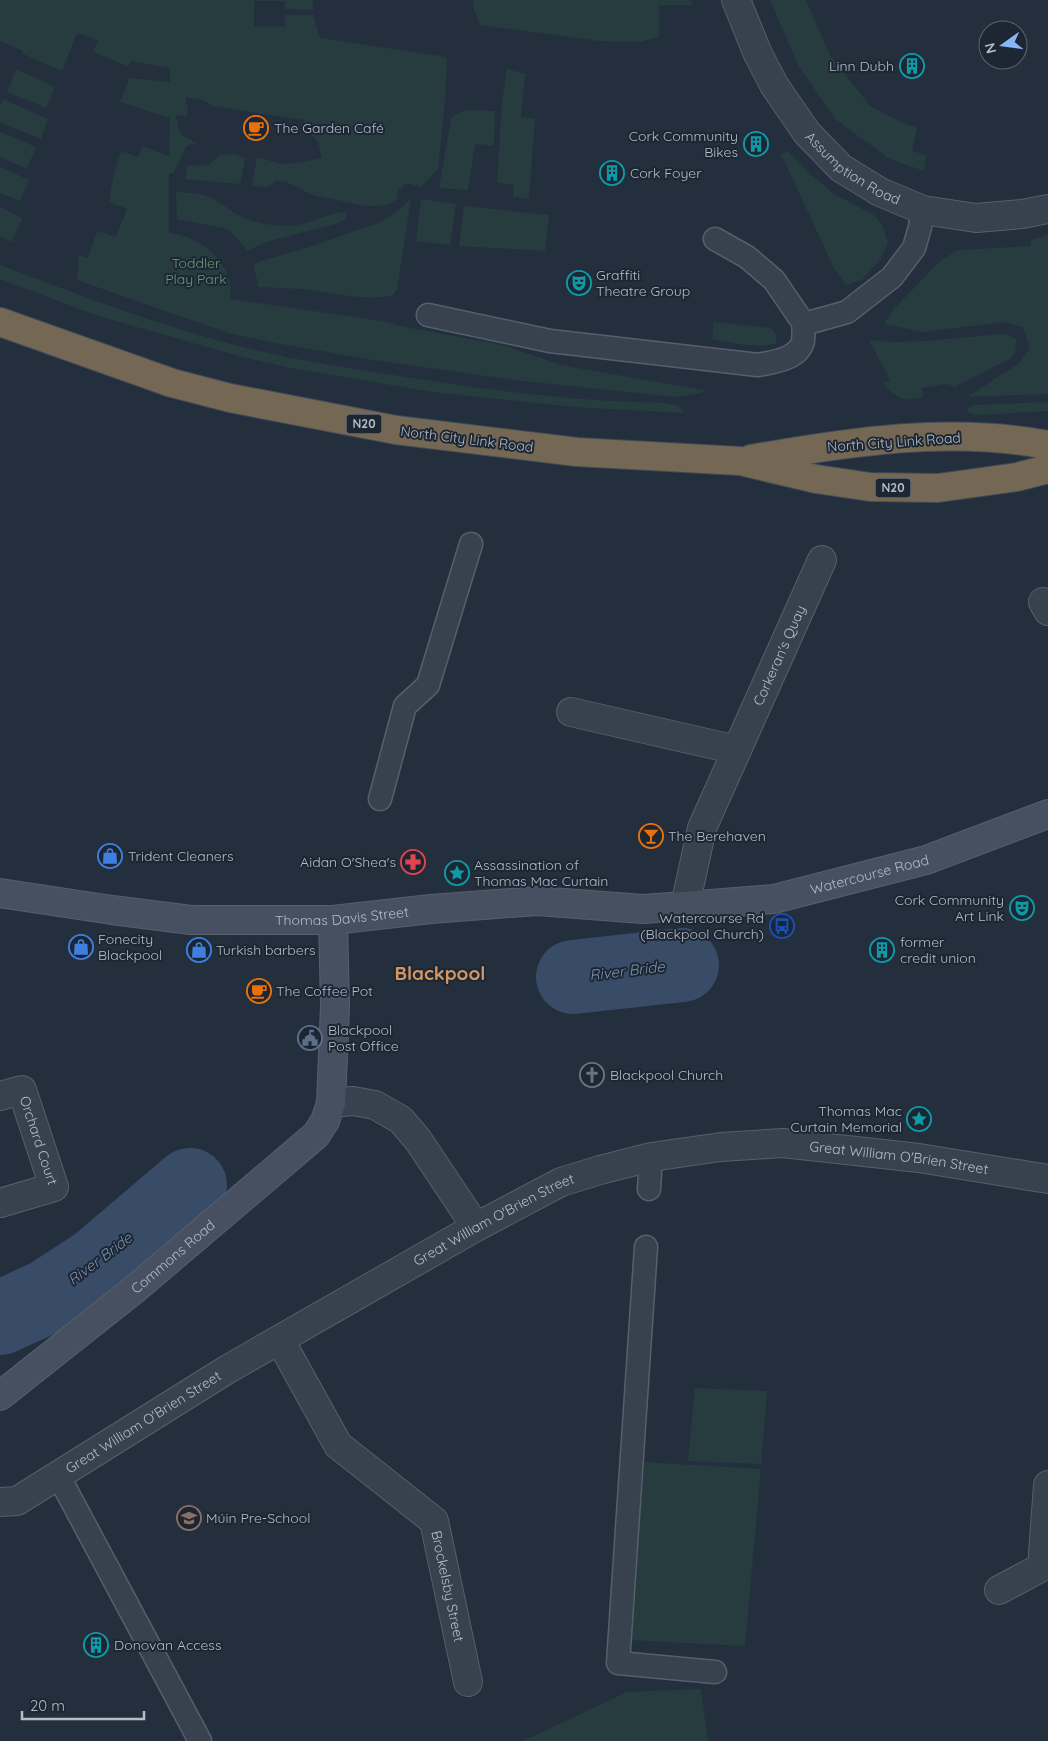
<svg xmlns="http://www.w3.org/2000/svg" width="1048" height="1741" font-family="Quicksand,sans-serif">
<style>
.green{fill:#263c3f}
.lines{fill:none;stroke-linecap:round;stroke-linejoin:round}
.river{stroke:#394c67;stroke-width:74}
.lane-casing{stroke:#565f6c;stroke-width:25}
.street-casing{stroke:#565f6c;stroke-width:30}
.secondary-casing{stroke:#565f6c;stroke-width:30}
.highway-casing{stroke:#434c59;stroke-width:30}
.lane{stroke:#38414e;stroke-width:22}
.street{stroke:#38414e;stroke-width:28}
.secondary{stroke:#465061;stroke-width:28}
.highway{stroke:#746855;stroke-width:28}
.labels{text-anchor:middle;stroke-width:4;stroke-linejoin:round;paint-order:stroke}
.shield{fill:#1d2633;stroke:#878f9c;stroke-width:1}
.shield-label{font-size:12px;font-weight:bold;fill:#b4bcc9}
.poi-label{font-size:14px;fill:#b4bcc9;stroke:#1d2633;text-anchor:start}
.street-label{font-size:14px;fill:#b4bcc9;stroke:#1d2633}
.park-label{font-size:14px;fill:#6b9a76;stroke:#1d2633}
.water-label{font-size:15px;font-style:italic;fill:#7c92b1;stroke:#1d2633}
.district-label{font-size:19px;font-weight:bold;fill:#d59563;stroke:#1d2633}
</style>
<rect width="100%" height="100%" fill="#242f3e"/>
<g class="green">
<path d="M0,0H313V10L285,9V1H254V26L285,27V15H313L320,38L447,57L445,101L438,169L421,187L406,183L398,191L397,199L390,204L378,206H366L313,195L286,182L276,181L269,187L252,186L257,157L281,164L296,163L322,158L318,142L307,129L304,120L212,106L205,101L186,97V104L188,105L187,116L176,115L178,127L183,137L190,139L198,145L192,144L186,147L174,173L169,174V233C195,236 217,250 228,276C231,282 230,292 231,299L388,322L400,326L503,345L561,365L708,391L689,395L675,397L513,380L373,360L275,343L228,333L77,280L79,255L88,258L97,231L116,237L127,209L109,202L113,178L121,151L138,157L142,146L169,156L170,118L120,102L130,78L170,82V68L132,61L127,66L93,52L98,40L77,33L62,71L23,54V51L0,41Z"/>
<polygon points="473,0 691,0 692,5 659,5 659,37 639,42 599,41 480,25 474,10"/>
<polygon points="770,0 806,0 830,55 870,106 901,122 917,128 912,151 926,155 924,171 890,159 835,119 798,65"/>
<polygon points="16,69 55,87 46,108 7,92"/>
<polygon points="507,69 525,74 521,117 535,119 529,199 513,197 514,185 497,183 502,101"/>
<polygon points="3,99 48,119 41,139 0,122 0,107"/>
<polygon points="466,110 495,111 494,144 492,146 475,144 468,190 439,188 451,119 455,114"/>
<polygon points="0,132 36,147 27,169 0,157"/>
<polygon points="788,151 810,174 834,194 874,215 883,226 888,243 880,260 862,280 846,285 834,268 781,154"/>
<polygon points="235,154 245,158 240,184 185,179 187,166 208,165 220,155"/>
<polygon points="0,167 29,180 20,201 0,193"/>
<path d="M176,192C187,193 199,193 210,197C225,204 236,217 253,221C269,226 290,228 306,223C319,219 333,212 346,212L347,218L336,224L269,241L246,251L244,246L228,229L177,219Z"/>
<path d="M411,199L397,289L393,295C366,302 336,293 309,290C292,288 275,288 259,287L253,265L261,261L303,249L381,222L400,209Z"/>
<polygon points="421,199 456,204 450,245 416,241"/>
<polygon points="464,206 549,215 545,251 459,246"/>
<polygon points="0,207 22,218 12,242 0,236"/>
<polygon points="1048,234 1048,394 967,397 1018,364 1030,348 1023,327 1004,322 923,332 884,324 893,310 939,262 957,250 1031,246 1031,240"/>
<path d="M0,265C81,296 163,327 247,348C291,359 336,366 380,373C444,383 507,393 571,398C602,401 634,402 665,403L679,406L684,413L573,407L432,392L291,368L242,357L98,316L0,279Z"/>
<path d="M714,322L771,328L776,334V343C758,350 731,342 712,339Z"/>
<path d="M1007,334L1017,340L1015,352L1011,358L955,387L947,384L922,388L923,397L905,400L892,393L883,383L890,380L869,340C915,346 961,336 1007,334Z"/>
<polygon points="1048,402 1048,411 976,415 968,413 967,408 974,405"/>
<polygon points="695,1388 767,1391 761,1464 688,1461"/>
<polygon points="643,1462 761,1469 745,1646 627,1640"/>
<polygon points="701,1689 708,1741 523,1741 627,1692"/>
</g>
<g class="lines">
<g class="river">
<polyline points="573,977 682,965"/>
<polyline points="0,1318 48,1296 97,1264 190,1185"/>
</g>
<defs>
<g id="lane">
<polyline points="715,239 747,257 774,280 804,324 847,312 892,277 914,248 920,227 923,210"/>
<path d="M428,315L550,341L758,365C773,362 799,359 803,341C804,336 803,330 804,324"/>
<polyline points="380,799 405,706 428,685 471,544"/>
<polyline points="649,1189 651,1157"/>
<polyline points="646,1247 618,1663 715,1672"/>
<polyline points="58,1475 200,1741"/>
</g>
<g id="street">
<path id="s1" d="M736,0L757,52L774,85L807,133L841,168L880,192L923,210L976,218L1022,214L1048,209"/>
<polyline points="1043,602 1048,611"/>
<polyline points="571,712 737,750"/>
<path id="s2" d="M685,906L702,828L822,560"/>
<path id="s3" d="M0,1096L22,1090L54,1187L0,1203"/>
<polyline points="331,1103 353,1101 375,1105 401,1120 418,1140 476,1227"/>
<path id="s4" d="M280,1340L338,1445L434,1521L468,1682"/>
<path id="s5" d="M0,1502L17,1501L228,1369L476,1227L561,1182L600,1170L651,1157L721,1147L783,1143L919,1158L1048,1179"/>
<polyline points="999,1590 1042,1567 1048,1485"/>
</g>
<g id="secondary">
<path id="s6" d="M0,893L112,910L191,920H333L431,909L537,901L643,909L685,906L774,899L926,860L1048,814"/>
<path id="s7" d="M0,1396L135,1289L316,1135L325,1121L331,1103L335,1006L333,920"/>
</g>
<g id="highway">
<polyline points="0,322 172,383 230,398 396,430 577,452 740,461 816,479 870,487 938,488 1017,477 1048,469"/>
<path d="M751,459C848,442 950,426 1048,445"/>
</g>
</defs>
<use href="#lane" class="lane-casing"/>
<use href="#street" class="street-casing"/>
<use href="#secondary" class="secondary-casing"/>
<use href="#highway" class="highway-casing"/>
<use href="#lane" class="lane"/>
<use href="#street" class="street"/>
<use href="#secondary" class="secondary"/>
<use href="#highway" class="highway"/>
</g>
<defs>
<symbol id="building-ring" viewBox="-11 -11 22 22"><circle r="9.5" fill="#1d2633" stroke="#0f9aa8" stroke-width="1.5"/><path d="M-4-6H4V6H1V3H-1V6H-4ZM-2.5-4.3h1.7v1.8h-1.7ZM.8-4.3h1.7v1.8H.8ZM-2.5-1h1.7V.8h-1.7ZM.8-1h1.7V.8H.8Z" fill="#0f9aa8"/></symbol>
<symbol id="cafe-ring" viewBox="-11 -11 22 22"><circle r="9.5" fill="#1d2633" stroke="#e8710a" stroke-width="1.5"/><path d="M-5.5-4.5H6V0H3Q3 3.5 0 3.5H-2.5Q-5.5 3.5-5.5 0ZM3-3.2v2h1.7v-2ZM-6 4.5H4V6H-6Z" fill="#e8710a"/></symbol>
<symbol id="theatre-ring" viewBox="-11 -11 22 22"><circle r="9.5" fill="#1d2633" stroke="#0f9aa8" stroke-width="1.5"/><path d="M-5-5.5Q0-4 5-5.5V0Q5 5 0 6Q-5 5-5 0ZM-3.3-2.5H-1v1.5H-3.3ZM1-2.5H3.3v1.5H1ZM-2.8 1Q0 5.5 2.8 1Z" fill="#0f9aa8"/></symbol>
<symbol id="bar-ring" viewBox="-11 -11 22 22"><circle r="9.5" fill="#1d2633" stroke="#e8710a" stroke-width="1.5"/><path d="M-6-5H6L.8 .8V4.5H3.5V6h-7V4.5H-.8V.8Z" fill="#e8710a"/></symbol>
<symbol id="shop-ring" viewBox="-11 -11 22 22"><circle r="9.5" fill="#1d2633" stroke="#3f7fe0" stroke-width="1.5"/><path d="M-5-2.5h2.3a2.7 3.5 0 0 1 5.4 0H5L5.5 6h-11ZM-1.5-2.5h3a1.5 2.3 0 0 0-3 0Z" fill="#3f7fe0"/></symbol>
<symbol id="pharmacy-ring" viewBox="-11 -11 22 22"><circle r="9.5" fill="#1d2633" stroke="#e0444e" stroke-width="1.5"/><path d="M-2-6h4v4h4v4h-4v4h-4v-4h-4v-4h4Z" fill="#e0444e"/></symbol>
<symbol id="sight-ring" viewBox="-11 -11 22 22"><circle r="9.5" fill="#1d2633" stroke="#0f9aa8" stroke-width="1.5"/><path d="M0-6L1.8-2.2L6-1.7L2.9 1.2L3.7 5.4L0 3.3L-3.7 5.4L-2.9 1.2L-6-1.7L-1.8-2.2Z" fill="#0f9aa8"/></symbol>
<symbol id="bus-ring" viewBox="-11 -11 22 22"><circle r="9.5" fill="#1d2633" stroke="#1a4fb4" stroke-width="1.5"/><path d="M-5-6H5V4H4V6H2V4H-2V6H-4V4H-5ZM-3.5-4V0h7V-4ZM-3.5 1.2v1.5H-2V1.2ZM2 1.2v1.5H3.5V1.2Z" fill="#1a4fb4"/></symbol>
<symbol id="civic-ring" viewBox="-11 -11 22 22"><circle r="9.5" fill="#1d2633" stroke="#5c6f8a" stroke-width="1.5"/><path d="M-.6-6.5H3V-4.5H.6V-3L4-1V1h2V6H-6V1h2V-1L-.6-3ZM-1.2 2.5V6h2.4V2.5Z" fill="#5c6f8a"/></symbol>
<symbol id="church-ring" viewBox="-11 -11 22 22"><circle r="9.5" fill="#1d2633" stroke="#6b7280" stroke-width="1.5"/><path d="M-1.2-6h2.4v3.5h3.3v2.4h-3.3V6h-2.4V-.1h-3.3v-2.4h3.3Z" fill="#6b7280"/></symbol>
<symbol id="school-ring" viewBox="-11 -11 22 22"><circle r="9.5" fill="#1d2633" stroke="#8d6e63" stroke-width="1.5"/><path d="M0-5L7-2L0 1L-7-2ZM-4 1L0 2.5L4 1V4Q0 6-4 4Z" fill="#8d6e63"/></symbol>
</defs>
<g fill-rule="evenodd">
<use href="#building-ring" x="898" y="52" width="28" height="28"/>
<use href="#cafe-ring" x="242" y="114" width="28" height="28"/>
<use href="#building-ring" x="742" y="130" width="28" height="28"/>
<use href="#building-ring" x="598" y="159" width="28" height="28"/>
<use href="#theatre-ring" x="565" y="269" width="28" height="28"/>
<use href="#bar-ring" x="637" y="822" width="28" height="28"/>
<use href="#shop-ring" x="96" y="842" width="28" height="28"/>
<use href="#pharmacy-ring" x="399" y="848" width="28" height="28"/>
<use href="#sight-ring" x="443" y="859" width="28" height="28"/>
<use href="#theatre-ring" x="1008" y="894" width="28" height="28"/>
<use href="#bus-ring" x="768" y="912" width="28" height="28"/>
<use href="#shop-ring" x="67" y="933" width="28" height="28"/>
<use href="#shop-ring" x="185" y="936" width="28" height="28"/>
<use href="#building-ring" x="868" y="936" width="28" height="28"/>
<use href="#cafe-ring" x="245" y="977" width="28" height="28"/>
<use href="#civic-ring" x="296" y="1024" width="28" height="28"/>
<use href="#church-ring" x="578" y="1061" width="28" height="28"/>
<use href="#sight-ring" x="905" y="1105" width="28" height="28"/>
<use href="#school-ring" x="175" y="1504" width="28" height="28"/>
<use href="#building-ring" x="82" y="1631" width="28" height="28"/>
</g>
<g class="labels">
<g class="shield">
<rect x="346.5" y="414.5" width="35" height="19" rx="4"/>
<rect x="875.5" y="478.5" width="35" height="19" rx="4"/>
</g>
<g class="shield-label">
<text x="364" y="428">N20</text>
<text x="893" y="492">N20</text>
</g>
<g class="poi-label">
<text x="894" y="71" text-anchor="end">Linn Dubh</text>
<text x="274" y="133">The Garden Café</text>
<text x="738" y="141" text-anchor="end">Cork Community<tspan x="738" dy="16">Bikes</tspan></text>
<text x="630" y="178">Cork Foyer</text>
<text x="596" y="280">Graffiti<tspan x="596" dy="16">Theatre Group</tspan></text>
<text x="668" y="841">The Berehaven</text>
<text x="128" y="861">Trident Cleaners</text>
<text x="396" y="867" text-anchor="end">Aidan O'Shea's</text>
<text x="474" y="870">Assassination of<tspan x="474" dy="16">Thomas Mac Curtain</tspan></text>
<text x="1004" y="905" text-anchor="end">Cork Community<tspan x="1004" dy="16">Art Link</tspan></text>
<text x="764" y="923" text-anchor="end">Watercourse Rd<tspan x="764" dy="16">(Blackpool Church)</tspan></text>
<text x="98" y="944">Fonecity<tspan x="98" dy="16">Blackpool</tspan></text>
<text x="900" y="947">former<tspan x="900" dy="16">credit union</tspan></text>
<text x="216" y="955">Turkish barbers</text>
<text x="276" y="996">The Coffee Pot</text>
<text x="328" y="1035">Blackpool<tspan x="328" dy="16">Post Office</tspan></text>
<text x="610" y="1080">Blackpool Church</text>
<text x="902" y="1116" text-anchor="end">Thomas Mac<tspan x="902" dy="16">Curtain Memorial</tspan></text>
<text x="206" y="1523">Múin Pre-School</text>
<text x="114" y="1650">Donovan Access</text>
</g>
<g class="street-label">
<text dy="5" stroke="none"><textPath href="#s1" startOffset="210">Assumption Road</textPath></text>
<text transform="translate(467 439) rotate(7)" y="5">North City Link Road</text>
<text transform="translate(894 442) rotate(-4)" y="5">North City Link Road</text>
<text dy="5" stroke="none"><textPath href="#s2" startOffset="269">Corkeran's Quay</textPath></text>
<text dy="5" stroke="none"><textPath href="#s6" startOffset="876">Watercourse Road</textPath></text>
<text dy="5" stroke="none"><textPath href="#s6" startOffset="344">Thomas Davis Street</textPath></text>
<text dy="5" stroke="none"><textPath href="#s3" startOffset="76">Orchard Court</textPath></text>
<text dy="5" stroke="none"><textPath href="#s5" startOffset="991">Great William O'Brien Street</textPath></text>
<text dy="5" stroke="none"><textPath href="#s5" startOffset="571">Great William O'Brien Street</textPath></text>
<text dy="5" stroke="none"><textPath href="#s7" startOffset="222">Commons Road</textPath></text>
<text dy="5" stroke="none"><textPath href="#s5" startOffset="166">Great William O'Brien Street</textPath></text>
<text dy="5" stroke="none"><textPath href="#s4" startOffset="309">Brockelsby Street</textPath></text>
</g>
<g class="park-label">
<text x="196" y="268">Toddler<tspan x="196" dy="16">Play Park</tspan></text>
</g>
<g class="water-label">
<text transform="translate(627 971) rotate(-7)" y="5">River Bride</text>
<text transform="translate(100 1259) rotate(-37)" y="5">River Bride</text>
</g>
<g class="district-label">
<text x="440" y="980">Blackpool</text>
</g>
</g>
<g transform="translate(1003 45) rotate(256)"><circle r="24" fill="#1d2633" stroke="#59626f"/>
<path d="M0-4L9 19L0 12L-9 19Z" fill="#8ab4f8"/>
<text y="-8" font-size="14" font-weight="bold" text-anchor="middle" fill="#b4bcc9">N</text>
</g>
<path d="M22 1711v8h122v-8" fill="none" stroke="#b4bcc9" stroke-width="2.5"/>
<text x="30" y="1711" font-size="15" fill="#b4bcc9" stroke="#1d2633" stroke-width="4" paint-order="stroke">20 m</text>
</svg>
